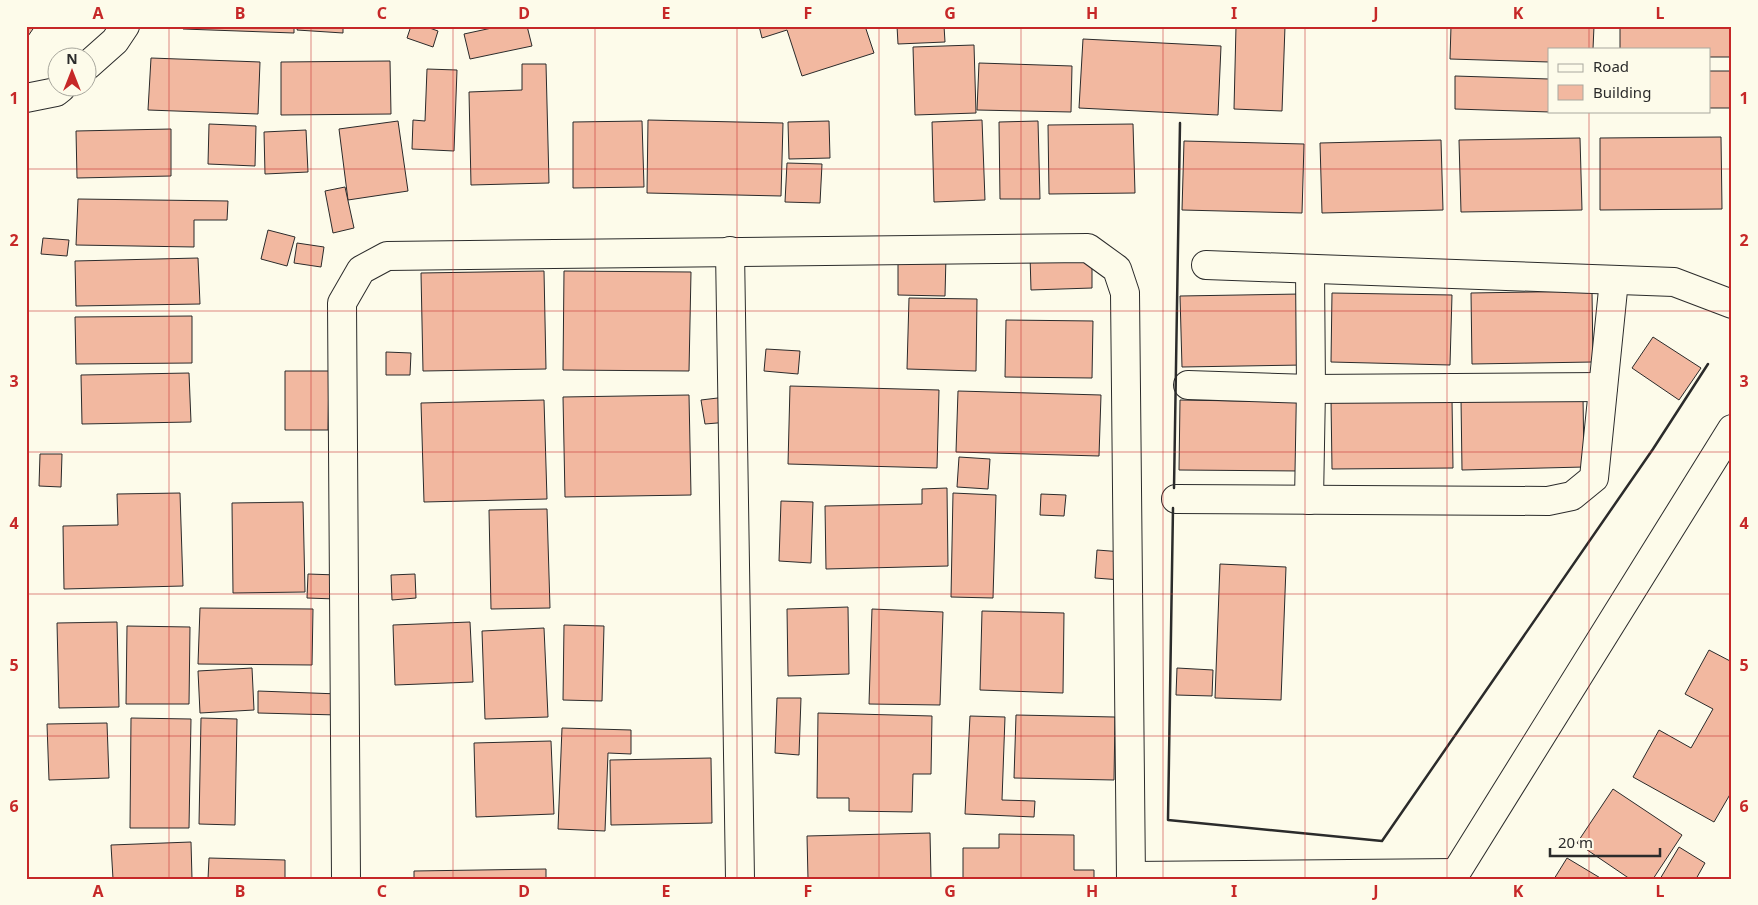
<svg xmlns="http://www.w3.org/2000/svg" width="1758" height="905" font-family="'Noto Sans',sans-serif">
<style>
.building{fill:#f2b8a0;stroke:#2b2b2b}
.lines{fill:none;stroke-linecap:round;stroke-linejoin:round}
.street-casing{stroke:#2b2b2b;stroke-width:30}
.street{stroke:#fdfbea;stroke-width:28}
.wall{stroke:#2b2b2b;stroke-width:2.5}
.grid{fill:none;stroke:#c62828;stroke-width:1;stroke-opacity:0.55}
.neatline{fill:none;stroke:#c62828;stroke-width:2}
.grid-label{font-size:16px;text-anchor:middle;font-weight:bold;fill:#c62828}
</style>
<rect width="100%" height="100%" fill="#fdfbea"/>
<g class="building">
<polygon points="26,26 35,26 26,39"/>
<polygon points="183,26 294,26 294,33 183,29"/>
<polygon points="298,26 343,26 343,33 297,30"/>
<polygon points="411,26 424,26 438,31 433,47 407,38"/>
<polygon points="501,26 527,26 532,46 470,59 464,34"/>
<polygon points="759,26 865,26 874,53 802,76 787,30 762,38"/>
<polygon points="897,26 944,26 945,42 898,44"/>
<polygon points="1236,26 1285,26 1282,111 1234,109"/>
<polygon points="1451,26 1594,26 1593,49 1549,49 1549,62 1450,59"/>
<polygon points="1620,26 1732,26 1732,57 1709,57 1709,49 1620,49"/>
<polygon points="1083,39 1221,46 1218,115 1079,108"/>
<polygon points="974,45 976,113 915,115 913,47"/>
<polygon points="151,58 260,62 258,114 148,110"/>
<polygon points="390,61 391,114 281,115 281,62"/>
<polygon points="979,63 1072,66 1071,112 977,110"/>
<polygon points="522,64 546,64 549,183 471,185 469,92 522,90"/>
<polygon points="427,69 457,70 454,151 412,149 413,120 425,121"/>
<rect x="1709" y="71" width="23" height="37"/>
<polygon points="1455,76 1549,79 1550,112 1455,109"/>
<polygon points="648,120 783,123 781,196 647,193"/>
<polygon points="982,120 985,200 934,202 932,122"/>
<polygon points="398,121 408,191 348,200 339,129"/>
<polygon points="642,121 644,187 573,188 573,122"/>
<polygon points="829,121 830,158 789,159 788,122"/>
<polygon points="1038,121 1040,199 1000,199 999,122"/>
<polygon points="209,124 256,126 255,166 208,164"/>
<polygon points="1133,124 1135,193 1049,194 1048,125"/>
<polygon points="171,129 171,176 77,178 76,131"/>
<polygon points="306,130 308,172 265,174 264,132"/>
<polygon points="1721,137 1722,209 1600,210 1600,138"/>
<polygon points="1580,138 1582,210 1461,212 1459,140"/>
<polygon points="1441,140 1443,210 1322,213 1320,143"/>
<polygon points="1184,141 1304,144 1302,213 1182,210"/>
<polygon points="787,163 822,164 820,203 785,202"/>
<polygon points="345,187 354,228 333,233 325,191"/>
<polygon points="78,199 228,201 227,220 194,220 194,247 76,245"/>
<polygon points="268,230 295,237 287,266 261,259"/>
<polygon points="43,238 69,240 67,256 41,254"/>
<polygon points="297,243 324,247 321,267 294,263"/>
<polygon points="1092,253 1092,288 1031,290 1030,255"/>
<polygon points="898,255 946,256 945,296 898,295"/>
<polygon points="198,258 200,304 76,306 75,261"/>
<polygon points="544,271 546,369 423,371 421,273"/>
<polygon points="564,271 691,272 689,371 563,370"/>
<polygon points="1592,291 1593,362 1472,364 1471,293"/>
<polygon points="1332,293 1452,295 1450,365 1331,362"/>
<polygon points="1301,294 1303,365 1182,367 1180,296"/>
<polygon points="909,298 977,299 976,371 907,369"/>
<polygon points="192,316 192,363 76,364 75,317"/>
<polygon points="1006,320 1093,321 1092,378 1005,377"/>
<polygon points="1653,337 1701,368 1679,400 1632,368"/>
<polygon points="766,349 800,351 798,374 764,371"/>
<polygon points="386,352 411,353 410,375 386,375"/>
<polygon points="285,371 329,371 328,430 285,430"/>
<polygon points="189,373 191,422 82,424 81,375"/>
<polygon points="790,386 939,390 937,468 788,464"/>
<polygon points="958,391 1101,395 1099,456 956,452"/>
<polygon points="689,395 691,495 565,497 563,397"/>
<polygon points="1583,396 1584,467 1462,470 1461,399"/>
<polygon points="726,397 729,422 705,424 701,400"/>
<polygon points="1452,399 1453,468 1332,469 1331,400"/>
<polygon points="544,400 547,499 424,502 421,403"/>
<polygon points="1180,400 1301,402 1301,471 1179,470"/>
<polygon points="40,454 62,454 61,487 39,486"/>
<polygon points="959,457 990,459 988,489 957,487"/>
<polygon points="947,488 948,566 826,569 825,506 922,504 922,489"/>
<polygon points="180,493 183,586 64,589 63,526 118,525 117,494"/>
<polygon points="953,493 996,495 993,598 951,597"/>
<polygon points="1041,494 1066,495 1064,516 1040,515"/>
<polygon points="781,501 813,502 811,563 779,561"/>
<polygon points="303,502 305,592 233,593 232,503"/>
<polygon points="547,509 550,608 491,609 489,510"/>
<polygon points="1097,550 1123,552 1121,580 1095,578"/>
<polygon points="1220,564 1286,567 1281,700 1215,698"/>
<polygon points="308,574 337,575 336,599 307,598"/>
<polygon points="415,574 416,598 392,600 391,575"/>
<polygon points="848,607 849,674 788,676 787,609"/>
<polygon points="200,608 313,609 312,665 198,664"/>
<polygon points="872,609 943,612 940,705 869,704"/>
<polygon points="982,611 1064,613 1063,693 980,690"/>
<polygon points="117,622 119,707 59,708 57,623"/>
<polygon points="470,622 473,682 395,685 393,625"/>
<polygon points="564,625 604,626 602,701 563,700"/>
<polygon points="127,626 190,627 189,704 126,704"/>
<polygon points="544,628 548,717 485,719 482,631"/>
<polygon points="1709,650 1732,662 1732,791 1714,822 1633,777 1659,730 1691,748 1713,709 1685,694"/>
<polygon points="252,668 254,710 200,713 198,671"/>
<polygon points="1177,668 1213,670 1212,696 1176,695"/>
<polygon points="258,691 339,694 338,715 258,713"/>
<polygon points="777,698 801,698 799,755 775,753"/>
<polygon points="818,713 932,716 931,774 913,774 912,812 849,811 849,798 817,798"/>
<polygon points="1016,715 1115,717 1114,780 1014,778"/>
<polygon points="970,716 1005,717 1002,800 1035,801 1034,817 965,814"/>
<polygon points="131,718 191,719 189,828 130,828"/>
<polygon points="201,718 237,719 235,825 199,824"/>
<polygon points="107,723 109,778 49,780 47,724"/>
<polygon points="562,728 631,730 631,754 608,753 605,831 558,829"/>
<polygon points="551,741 554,814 476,817 474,743"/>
<polygon points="711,758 712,823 611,825 610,760"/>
<polygon points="1613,789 1682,835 1653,879 1630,879 1577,843"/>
<polygon points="930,833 931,879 808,879 807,836"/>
<polygon points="999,834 1074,835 1074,870 1094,870 1094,879 963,879 963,848 999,848"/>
<polygon points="191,842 192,879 113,879 111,845"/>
<polygon points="1679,847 1705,863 1696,879 1660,879"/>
<polygon points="209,858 285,860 285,879 208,879"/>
<polygon points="1567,858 1602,879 1554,879"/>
<polygon points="546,869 546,879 414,879 414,871"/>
</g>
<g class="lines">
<defs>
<g id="street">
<polyline points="88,65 115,41 125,26"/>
<polyline points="26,98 56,92 61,88"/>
<polyline points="730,251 740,879"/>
<polyline points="1206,265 1674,282 1732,304"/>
<polyline points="1188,385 1311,389 1603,387"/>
<polyline points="1176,499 1548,501 1572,496 1594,478 1614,280"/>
<polyline points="1309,500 1311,389 1310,269"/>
<polyline points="1131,876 1455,873"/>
<polyline points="346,879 342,303 361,270 387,256 1088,248 1117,269 1125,293 1131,879"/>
<polyline points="1452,879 1732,429"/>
</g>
</defs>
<use href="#street" class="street-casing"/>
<use href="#street" class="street"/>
<g class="wall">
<polyline points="1174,488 1180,123"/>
<polyline points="1173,508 1168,820 1382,841 1653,449 1708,364"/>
</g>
</g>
<path class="grid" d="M169,26V879M311,26V879M453,26V879M595,26V879M737,26V879M879,26V879M1021,26V879M1163,26V879M1305,26V879M1447,26V879M1589,26V49M1589,111V879M26,169H1732M26,311H1732M26,452H1732M26,594H1732M26,736H1732"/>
<rect width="1758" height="905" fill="none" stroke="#fdfbea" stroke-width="55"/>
<rect x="1548" y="48" width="162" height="65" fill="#fdfbea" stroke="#a9a89e"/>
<rect x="1558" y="64" width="25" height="8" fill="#fdfbea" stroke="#a9a89e"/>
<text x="1593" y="72" font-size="15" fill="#2b2b2b">Road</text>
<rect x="1558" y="85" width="25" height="15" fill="#f2b8a0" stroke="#a9a89e"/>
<text x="1593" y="98" font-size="15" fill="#2b2b2b">Building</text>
<g transform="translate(72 72)"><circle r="24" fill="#fdfbea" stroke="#a9a89e"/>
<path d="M0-4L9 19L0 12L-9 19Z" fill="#c62828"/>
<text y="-8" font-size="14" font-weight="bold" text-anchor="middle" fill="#2b2b2b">N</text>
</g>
<path d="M1550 848v8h110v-8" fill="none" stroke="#2b2b2b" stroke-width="2.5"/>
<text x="1558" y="848" font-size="15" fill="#2b2b2b" stroke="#fdfbea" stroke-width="4" paint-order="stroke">20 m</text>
<rect x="28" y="28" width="1702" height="850" class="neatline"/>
<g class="grid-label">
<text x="98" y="19">A</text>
<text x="240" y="19">B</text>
<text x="382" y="19">C</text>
<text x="524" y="19">D</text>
<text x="666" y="19">E</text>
<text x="808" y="19">F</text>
<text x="950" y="19">G</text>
<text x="1092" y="19">H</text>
<text x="1234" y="19">I</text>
<text x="1376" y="19">J</text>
<text x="1518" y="19">K</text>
<text x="1660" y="19">L</text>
<text x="14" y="104">1</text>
<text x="1744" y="104">1</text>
<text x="14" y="246">2</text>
<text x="1744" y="246">2</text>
<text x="14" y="387">3</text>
<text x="1744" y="387">3</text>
<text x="14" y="529">4</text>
<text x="1744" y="529">4</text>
<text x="14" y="671">5</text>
<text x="1744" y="671">5</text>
<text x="14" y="812">6</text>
<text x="1744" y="812">6</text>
<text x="98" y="897">A</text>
<text x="240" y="897">B</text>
<text x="382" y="897">C</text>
<text x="524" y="897">D</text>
<text x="666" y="897">E</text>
<text x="808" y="897">F</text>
<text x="950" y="897">G</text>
<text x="1092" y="897">H</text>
<text x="1234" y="897">I</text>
<text x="1376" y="897">J</text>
<text x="1518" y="897">K</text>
<text x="1660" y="897">L</text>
</g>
</svg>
